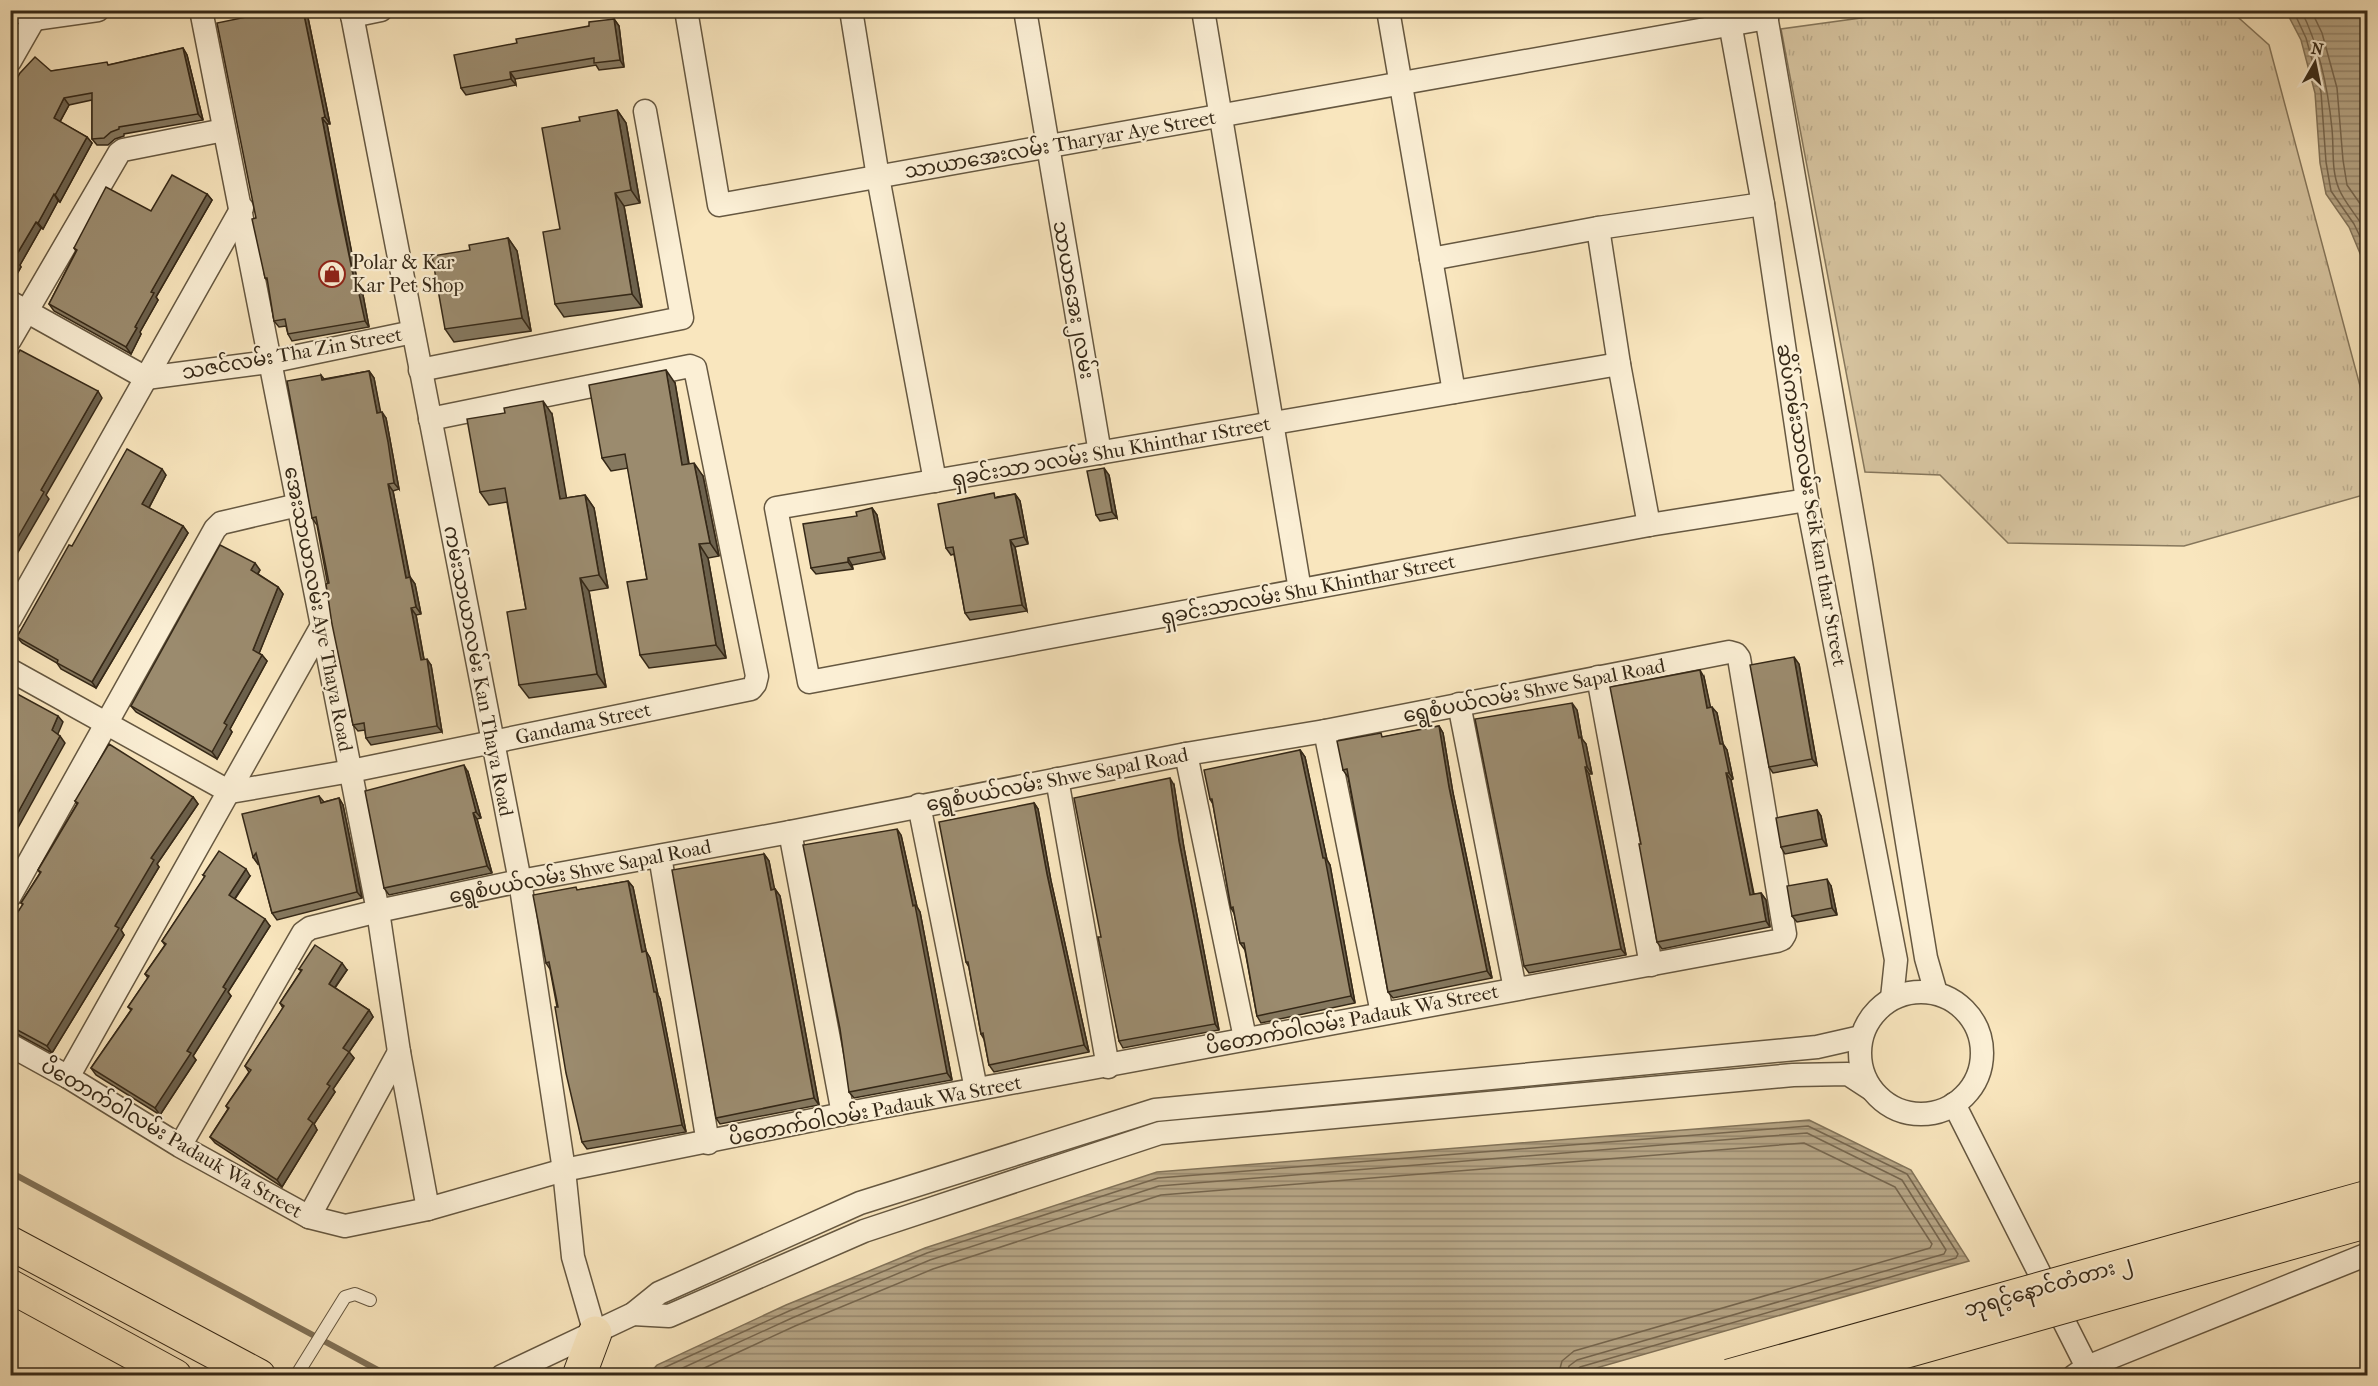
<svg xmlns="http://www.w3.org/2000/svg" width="2378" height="1386" font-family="'IM FELL French Canon','Noto Sans Myanmar',serif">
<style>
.grass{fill:url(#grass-tufts);stroke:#86775c;stroke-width:1.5}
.water{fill:url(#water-rules);stroke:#827359;stroke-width:1.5}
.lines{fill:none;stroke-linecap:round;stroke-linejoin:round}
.shore{stroke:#76664e;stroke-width:1.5}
.stream{stroke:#827359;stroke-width:6}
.lane-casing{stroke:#665841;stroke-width:14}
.street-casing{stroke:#665841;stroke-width:25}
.primary-casing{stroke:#352817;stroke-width:35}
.lane{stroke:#fbefd5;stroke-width:12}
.street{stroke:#fbefd5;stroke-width:22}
.primary{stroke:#f9e6be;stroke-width:33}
.primary-bridge-casing{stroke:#352817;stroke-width:35;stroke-linecap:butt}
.primary-bridge{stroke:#f9e6be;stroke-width:33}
.wall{fill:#85785f;stroke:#352817;stroke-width:1.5}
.shaded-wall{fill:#6c614d;stroke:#352817;stroke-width:1.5}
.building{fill:#9b8b6e;stroke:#352817;stroke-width:1.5}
.labels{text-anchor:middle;stroke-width:4.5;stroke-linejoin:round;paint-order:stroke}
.street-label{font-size:20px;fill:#352817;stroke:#fbefd5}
.poi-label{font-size:20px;fill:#352817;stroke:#fbefd5;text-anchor:start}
</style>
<defs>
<pattern id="grass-tufts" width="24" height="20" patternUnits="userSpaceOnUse" patternTransform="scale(1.5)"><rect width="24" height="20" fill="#d8c6a2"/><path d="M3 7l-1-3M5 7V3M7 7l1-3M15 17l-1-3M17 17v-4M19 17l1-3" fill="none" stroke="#baaa8b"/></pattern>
<pattern id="water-rules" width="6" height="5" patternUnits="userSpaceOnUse" patternTransform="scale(1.5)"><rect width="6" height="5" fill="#b6a585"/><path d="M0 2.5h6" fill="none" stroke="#95866c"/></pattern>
</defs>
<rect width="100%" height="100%" fill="#f9e6be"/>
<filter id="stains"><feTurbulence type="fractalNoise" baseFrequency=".00333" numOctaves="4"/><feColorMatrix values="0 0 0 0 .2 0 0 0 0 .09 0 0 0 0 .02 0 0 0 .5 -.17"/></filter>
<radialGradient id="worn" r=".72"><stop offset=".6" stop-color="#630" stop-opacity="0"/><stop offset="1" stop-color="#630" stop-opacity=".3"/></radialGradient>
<polygon class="grass" points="1919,10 2231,11 2269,45 2367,412 2367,494 2184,546 2008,543 1940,475 1865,472 1781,29"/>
<g class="water">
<polygon points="2286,11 2367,11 2367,270 2349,227 2326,194 2320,163 2315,93 2301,40"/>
<polygon points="1809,1120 1911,1170 1969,1261 1572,1375 648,1375 657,1365 786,1305 925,1248 1157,1172"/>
</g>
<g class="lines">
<g class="shore">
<polyline points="2293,10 2306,38 2321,92 2326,162 2331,191 2354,224 2368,253"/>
<path d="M2301,10C2320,48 2328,88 2332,129C2334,148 2331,170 2339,189C2345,204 2360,219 2368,235"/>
<polyline points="2311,10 2322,33 2337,88 2343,160 2347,185 2368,215"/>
<polyline points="656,1376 661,1369 789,1311 927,1253 1158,1178 1808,1126 1907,1174 1958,1254 1956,1258 1580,1367 1576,1370 1575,1376"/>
<polyline points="665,1376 792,1318 930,1260 1159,1186 1807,1133 1902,1180 1946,1250 1944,1254 1577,1360 1569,1366 1567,1376"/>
<polyline points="687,1376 795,1326 933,1269 1161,1195 1804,1143 1895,1187 1932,1244 1930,1248 1574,1351 1562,1361 1558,1376"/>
</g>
<polyline class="stream" points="10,1172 389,1376"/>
<defs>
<polyline id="lane" points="296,1376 345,1297 355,1294 370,1300"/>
<g id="street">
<polyline points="18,10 34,19 98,10"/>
<polyline points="201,10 378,911 399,1052 428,1209"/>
<polyline points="351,10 520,881 564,1170 573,1257 595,1333"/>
<polyline points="686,10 719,205 1767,18"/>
<polyline points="851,10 878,177 935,481"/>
<polyline points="1025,10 1100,453"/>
<polyline points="1203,10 1300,590"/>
<polyline points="1388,10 1454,392"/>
<polyline points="1765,10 1861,563 1926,958 1936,993"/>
<polyline points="1728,12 1763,204 1807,500 1896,960 1892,998"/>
<polyline points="352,16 381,10"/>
<polyline points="10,61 34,19"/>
<polyline points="1598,228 1619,364 1649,525"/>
<polyline points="1431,259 1598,228 1763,204"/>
<polyline points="10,302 146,378 269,362 413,332"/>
<polyline points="10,340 119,153 123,150 224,130"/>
<polyline points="1619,364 776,508 809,682 1649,525 1807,500"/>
<polyline points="420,370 682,318 645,111"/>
<polyline points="10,619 242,208"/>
<polyline points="10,670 230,792 351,771 751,689 755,684 757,676 695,368 690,366 430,419"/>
<polyline points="1598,677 1651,965"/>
<polyline points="1459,704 1515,989"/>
<polyline points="1325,731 1382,1013"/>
<polyline points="1186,754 1245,1038"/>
<polyline points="1057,779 1108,1067"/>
<polyline points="919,805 976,1089"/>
<polyline points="790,832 843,1114"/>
<polyline points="660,856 708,1143"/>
<polyline points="10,896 215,529 221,523 298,505"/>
<circle cx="1921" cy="1053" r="61"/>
<polyline points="10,1045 68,1077 180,1146 309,1217 345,1226 428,1209 564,1170 843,1114 1777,941 1782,939 1785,934 1739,658 1736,654 1729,652 1325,731 1186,754 790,832 520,881 378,911 310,928 303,933 180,1146"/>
<polyline points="68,1077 323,624"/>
<polyline points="1954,1104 2087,1367"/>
<polyline points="309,1217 399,1052"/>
<polyline points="633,1314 669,1316 864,1231 1160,1133 1793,1075 1848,1074 1871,1089"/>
<polyline points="502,1376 633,1314 659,1293 860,1203 1155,1110 1817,1047 1861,1037"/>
<polyline points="2074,1376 2087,1367 2368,1254"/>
</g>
<g id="primary">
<polyline points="10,1243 259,1376"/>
<polyline points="10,1286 175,1376"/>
<polyline points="579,1376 595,1333"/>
</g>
</defs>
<use href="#lane" class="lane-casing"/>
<use href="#street" class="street-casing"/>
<use href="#primary" class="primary-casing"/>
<use href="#lane" class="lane"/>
<use href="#street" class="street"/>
<use href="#primary" class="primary"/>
<defs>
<g id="primary-bridge">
<polyline points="1729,1376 2368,1197"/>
<polyline points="1818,1376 2368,1221"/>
</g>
</defs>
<use href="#primary-bridge" class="primary-bridge-casing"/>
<use href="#primary-bridge" class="primary-bridge"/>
</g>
<g class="wall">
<polygon points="307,13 330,124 327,124 343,209 359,290 363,295 369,327 292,341 288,334 286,326 279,327 274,321 268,281 265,278 256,218"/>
<polygon points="614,19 619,26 624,67 599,70 596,65 515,79 516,85 466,95 461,88 589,26"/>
<polygon points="183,48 187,55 203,120 124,134 124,136 115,139 108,145 97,145 92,139 92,100 69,105 60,122 87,137 92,143 60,202 58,201 43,229 41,228 20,265 21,267 10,286 51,71 109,65"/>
<polygon points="617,110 626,123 640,203 624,206 642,307 564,317 555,304 560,229 580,121"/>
<polygon points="207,194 212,200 156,297 158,300 140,332 141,334 131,354 54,311 49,304 76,251 74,248 151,211"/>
<polygon points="508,238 517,251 531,331 454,342 445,329 470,250"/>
<polygon points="369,371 374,378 380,412 386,418 399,489 393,491 410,577 415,584 421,614 416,615 424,659 431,665 442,732 371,745 366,738 365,730 358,731 353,725 317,525 312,518 321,375 324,379"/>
<polygon points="675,383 689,463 703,476 719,556 708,558 726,658 649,668 640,655 647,579 628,468 611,471 602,458"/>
<polygon points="552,414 566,498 585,495 594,508 608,588 589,591 606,687 529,698 519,685 526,609 507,502 489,505 480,492"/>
<polygon points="166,475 149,508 183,526 188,533 96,688 61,669 57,663 22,643 17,637 72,546"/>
<polygon points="1109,475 1117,518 1100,521 1096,515"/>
<polygon points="1015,494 1020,501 1028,544 1015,547 1027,611 970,620 965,613 954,554 951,555 946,548 997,497"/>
<polygon points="872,508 877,515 885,559 852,565 853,569 816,574 811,568 857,516"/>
<polygon points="260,570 258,574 278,587 283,594 259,653 262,655 267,661 230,729 232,732 217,759 136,712 131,706"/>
<polygon points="1799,664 1817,765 1773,773 1769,767"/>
<polygon points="1704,677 1710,707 1717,713 1723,744 1727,750 1733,779 1731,780 1754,894 1761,893 1766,900 1770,927 1662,949 1657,942 1641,844"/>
<polygon points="1577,710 1582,739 1586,744 1592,774 1589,774 1626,955 1529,973 1524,966"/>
<polygon points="1439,726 1443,733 1453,793 1492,978 1393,998 1388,992 1348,777 1343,770 1384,737"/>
<polygon points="1300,750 1305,757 1327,860 1330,865 1355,1003 1261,1023 1257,1016 1245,950 1240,943 1234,913 1231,908 1213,804 1210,799"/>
<polygon points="468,772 481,818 477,819 492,873 389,895 384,888"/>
<polygon points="1174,785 1184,848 1219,1030 1123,1048 1119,1041 1101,937"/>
<polygon points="319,796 324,802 339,798 343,805 362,898 277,920 272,913 259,863 258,864 253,857"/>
<polygon points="193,797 198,804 157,864 159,867 121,930 124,935 52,1053 10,1030 10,924 23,905 21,903 40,873 38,870 77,804 75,801"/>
<polygon points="1034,803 1038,809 1051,881 1089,1052 994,1072 989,1065 984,1039 981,1034 969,967 966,962"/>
<polygon points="1817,810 1821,816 1827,846 1785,854 1781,847"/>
<polygon points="901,835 917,907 920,912 952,1080 854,1098 849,1092"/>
<polygon points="764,854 769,861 774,889 775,889 780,896 819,1105 720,1124 716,1118"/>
<polygon points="203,875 250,876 235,899 270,926 228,992 231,996 193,1056 196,1060 160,1115 96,1075 91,1068 131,1010 128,1007 148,978 145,974 165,945 162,941 205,877"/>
<polygon points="628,881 633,887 646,951 650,958 658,995 660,999 686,1132 587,1149 582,1142 550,969 546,963 578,890"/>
<polygon points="1831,886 1837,915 1797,922 1792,916"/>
<polygon points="299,969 347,970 335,988 369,1010 373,1017 349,1052 354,1058 333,1089 335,1092 314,1124 317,1130 282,1187 215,1143 210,1137 228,1109 226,1106 249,1072 245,1066 283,1008 280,1003 301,971"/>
</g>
<g class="shaded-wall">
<polygon points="303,10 305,10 307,13 330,124 325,117"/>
<polygon points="614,19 619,26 624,67 620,60"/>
<polygon points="183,48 187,55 203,120 198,114"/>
<polygon points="510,72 515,79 516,85 511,79"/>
<polygon points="64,98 69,105 58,125 54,118"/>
<polygon points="617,110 626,123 640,203 631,190"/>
<polygon points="322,118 327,124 359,290 363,295 369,327 365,321 356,289"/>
<polygon points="87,137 92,143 60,202 55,195"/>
<polygon points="615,193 624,206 642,307 632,294"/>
<polygon points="54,194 58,201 43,229 38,223"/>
<polygon points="207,194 212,200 156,297 158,300 140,332 141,334 131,354 126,347 151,292"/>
<polygon points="36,222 41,228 20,265 21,267 10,286 10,271 14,259"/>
<polygon points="508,238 517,251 531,331 522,318"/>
<polygon points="666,370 675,383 691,478 682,465"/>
<polygon points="369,371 374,378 382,419 377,413"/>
<polygon points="98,391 102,398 46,495 49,499 10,566 10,551 41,490"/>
<polygon points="543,401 552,414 569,512 560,499"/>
<polygon points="382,412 386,418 399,489 394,483"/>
<polygon points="694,463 703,476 719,556 710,543"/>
<polygon points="1104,468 1109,475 1117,518 1112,512"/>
<polygon points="162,469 166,475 147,511 142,504"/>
<polygon points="388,484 393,491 411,584 406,578"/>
<polygon points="1015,494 1020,501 1028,544 1024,537"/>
<polygon points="585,495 594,508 608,588 599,575"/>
<polygon points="872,508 877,515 885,559 881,552"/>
<polygon points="183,526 188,533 96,688 92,682"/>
<polygon points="1010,540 1015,547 1027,611 1022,605"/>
<polygon points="699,544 708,558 726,658 716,645"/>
<polygon points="848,558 852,565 853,569 848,562"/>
<polygon points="255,563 260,570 256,576 251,570"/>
<polygon points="410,577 415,584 421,614 416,607"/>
<polygon points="580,578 589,591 606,687 597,674"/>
<polygon points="278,587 283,594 258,656 253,650"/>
<polygon points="411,608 416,615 425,666 421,660"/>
<polygon points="262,655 267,661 230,729 232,732 217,759 212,752 224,723"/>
<polygon points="1794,657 1799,664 1817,765 1812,759"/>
<polygon points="427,659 431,665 442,732 437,726"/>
<polygon points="1700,670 1704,677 1712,714 1707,708"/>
<polygon points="1572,703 1577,710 1582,739 1586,744 1592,774 1587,767 1579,738"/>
<polygon points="1712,707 1717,713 1723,744 1727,750 1733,779 1729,773 1720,744"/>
<polygon points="58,716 63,722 57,736 52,730"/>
<polygon points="1439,726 1443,733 1453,793 1492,978 1487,971 1449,787"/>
<polygon points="60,736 65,743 10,842 10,827"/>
<polygon points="1300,750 1305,757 1327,860 1330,865 1355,1003 1351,996"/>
<polygon points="464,765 468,772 481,818 476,812"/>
<polygon points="1585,767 1589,774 1626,955 1621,949"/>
<polygon points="1726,773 1731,780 1755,902 1750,895"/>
<polygon points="1170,778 1174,785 1184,848 1219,1030 1215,1024 1179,841"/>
<polygon points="193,797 198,804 157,864 159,867 121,930 124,935 52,1053 47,1046 115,926 151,858"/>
<polygon points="339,798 343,805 362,898 357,892"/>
<polygon points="1034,803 1038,809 1051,881 1089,1052 1084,1045 1047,874"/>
<polygon points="1817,810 1821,816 1827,846 1822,839"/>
<polygon points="473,813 477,819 492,873 487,866"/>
<polygon points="897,829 901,835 917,907 920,912 952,1080 947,1073"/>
<polygon points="256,853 261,860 258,864 253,857"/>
<polygon points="764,854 769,861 776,896 771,890"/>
<polygon points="246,869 250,876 233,901 229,895"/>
<polygon points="1827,879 1831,886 1837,915 1832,908"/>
<polygon points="628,881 633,887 646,951 650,958 658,995 660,999 686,1132 682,1125 642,952"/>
<polygon points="775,889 780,896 819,1105 814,1098"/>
<polygon points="1761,893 1766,900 1770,927 1766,921"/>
<polygon points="265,919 270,926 228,992 231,996 193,1056 196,1060 160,1115 155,1108 223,987"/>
<polygon points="342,963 347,970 333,990 329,984"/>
<polygon points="369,1010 373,1017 349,1052 354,1058 333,1089 335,1092 314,1124 317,1130 282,1187 277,1180 308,1119 327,1084 343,1048"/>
</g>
<g class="building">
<polygon points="281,10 303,10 325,117 322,118 338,202 356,289 358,289 365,321 288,334 285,319 274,321 267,278 265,278 252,219 256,218 217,23"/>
<polygon points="614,19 620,60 594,63 594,58 510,72 511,79 461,88 454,55 517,43 516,39 589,26 589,22"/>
<polygon points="183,48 198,114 119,127 119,129 111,132 104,138 92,139 92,93 64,98 54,118 87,137 55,195 54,194 38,223 36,222 14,259 16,260 10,271 10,91 20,73 35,57 51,71 107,62 108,65"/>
<polygon points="617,110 631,190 615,193 632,294 555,304 543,232 560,229 542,128 580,121 579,117"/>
<polygon points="172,175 207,194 151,292 154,293 135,327 137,328 126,347 49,304 77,250 74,248 106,187 151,211"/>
<polygon points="508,238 522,318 445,329 432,256 470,250 469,245"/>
<polygon points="20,350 98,391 41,490 44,492 10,551 10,368"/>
<polygon points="666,370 682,465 694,463 710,543 699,544 716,645 640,655 627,582 647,579 625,454 602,458 589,385"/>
<polygon points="369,371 377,413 382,412 388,442 394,483 388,484 406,578 410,577 416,607 411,608 421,660 427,659 437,726 366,738 364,723 353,725 332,624 326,584 329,583 316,517 312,518 287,381 321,375 322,380"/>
<polygon points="543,401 560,499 585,495 599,575 580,578 597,674 519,685 507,612 526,609 505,488 480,492 467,419 505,413 504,408"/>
<polygon points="127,449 162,469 142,504 183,526 92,682 57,663 58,660 17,637 69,545 72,546"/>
<polygon points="1104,468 1112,512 1096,515 1087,471"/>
<polygon points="994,493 995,498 1015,494 1024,537 1010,540 1022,605 965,613 953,547 946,548 938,504"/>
<polygon points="872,508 881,552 848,558 848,562 811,568 803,524 857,516 856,512"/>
<polygon points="220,545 255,563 251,570 278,587 253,650 262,655 224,723 227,725 212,752 131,706"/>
<polygon points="1794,657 1812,759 1769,767 1750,665"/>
<polygon points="1700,670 1707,708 1712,707 1720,744 1723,744 1729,773 1726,773 1750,895 1761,893 1766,921 1657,942 1639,844 1641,844 1610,687"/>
<polygon points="10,690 58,716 52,730 60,736 10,827"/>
<polygon points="1572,703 1579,738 1581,737 1587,767 1585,767 1621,949 1524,966 1475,719"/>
<polygon points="1439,726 1449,787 1487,971 1388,992 1347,769 1343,770 1337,741 1381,733 1382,737"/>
<polygon points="109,744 193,797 151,858 154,860 115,926 119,928 47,1046 10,1026 10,924 23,904 21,903 41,872 38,870 78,803 75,801"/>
<polygon points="1300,750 1323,858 1325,858 1351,996 1257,1016 1244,943 1240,943 1233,907 1231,908 1212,799 1210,799 1204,770"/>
<polygon points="464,765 476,812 473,813 487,866 384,888 365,791"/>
<polygon points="1170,778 1179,841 1215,1024 1119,1041 1098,937 1101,937 1074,798"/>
<polygon points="319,796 321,803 339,798 357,892 272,913 256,853 253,857 242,814"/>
<polygon points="1034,803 1047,874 1084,1045 989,1065 983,1033 981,1034 968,962 966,962 939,822"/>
<polygon points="1817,810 1822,839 1781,847 1776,818"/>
<polygon points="897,829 913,906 915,905 947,1073 849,1092 840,1029 803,845"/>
<polygon points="219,851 246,869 229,895 265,919 223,987 226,989 187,1051 191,1053 155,1108 91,1068 132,1009 128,1007 149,976 145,974 166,944 162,941 205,876 203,875"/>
<polygon points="764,854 771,890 775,889 814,1098 716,1118 672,870"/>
<polygon points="1827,879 1832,908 1792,916 1787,886"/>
<polygon points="628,881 642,952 646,951 654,992 656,992 682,1125 582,1142 566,1073 555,1007 558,1007 549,962 546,963 533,895 576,887 577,890"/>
<polygon points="315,945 342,963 329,984 369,1010 343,1048 349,1052 327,1084 330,1086 308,1119 313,1123 277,1180 210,1137 229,1108 226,1106 251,1070 245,1066 284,1006 280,1003 302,970 299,969"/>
</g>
<defs>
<symbol id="shop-ring" viewBox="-11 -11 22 22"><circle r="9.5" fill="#fbefd5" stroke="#8f2418" stroke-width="1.5"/><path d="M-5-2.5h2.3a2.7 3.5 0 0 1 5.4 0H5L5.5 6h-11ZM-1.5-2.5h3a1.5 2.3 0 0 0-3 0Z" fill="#8f2418"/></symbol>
</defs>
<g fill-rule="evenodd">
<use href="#shop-ring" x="317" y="259" width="30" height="30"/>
</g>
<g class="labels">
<g class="street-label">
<text transform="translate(1060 144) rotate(-10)" y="7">သာယာအေးလမ်း Tharyar Aye Street</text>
<text transform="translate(1074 300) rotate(80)" y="7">သာယာအေး၂လမ်း</text>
<text transform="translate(292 353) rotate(-10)" y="7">သဇင်လမ်း Tha Zin Street</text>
<text transform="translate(1111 451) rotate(-10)" y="7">ရှခင်းသာ ၁လမ်း Shu Khinthar 1Street</text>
<text transform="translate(1812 505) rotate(80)" y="7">ဆိပ်ကမ်းသာလမ်း Seik kan thar Street</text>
<text transform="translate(1308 589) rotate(-11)" y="7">ရှခင်းသာလမ်း Shu Khinthar Street</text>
<text transform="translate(319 609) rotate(79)" y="7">အေးသာယာလမ်း Aye Thaya Road</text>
<text transform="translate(479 671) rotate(79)" y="7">ကမ်းသာယာလမ်း Kan Thaya Road</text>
<text transform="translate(1534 690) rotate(-11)" y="7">ရွေစံပယ်လမ်း Shwe Sapal Road</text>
<text transform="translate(583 723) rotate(-12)" y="7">Gandama Street</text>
<text transform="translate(1057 779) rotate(-11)" y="7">ရွေစံပယ်လမ်း Shwe Sapal Road</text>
<text transform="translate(580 871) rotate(-11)" y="7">ရွေစံပယ်လမ်း Shwe Sapal Road</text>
<text transform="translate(1352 1019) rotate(-11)" y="7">ပိတောက်ဝါလမ်း Padauk Wa Street</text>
<text transform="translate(875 1110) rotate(-11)" y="7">ပိတောက်ဝါလမ်း Padauk Wa Street</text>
<text transform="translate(172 1138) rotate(30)" y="7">ပိတောက်ဝါလမ်း Padauk Wa Street</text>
<text transform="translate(2048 1286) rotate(-16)" y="7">ဘုရင့်နောင်တံတား ၂</text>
</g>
<g class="poi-label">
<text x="352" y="269">Polar &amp; Kar<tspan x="352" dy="23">Kar Pet Shop</tspan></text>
</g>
</g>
<rect width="2378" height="1386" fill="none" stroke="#f9e6be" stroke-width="36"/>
<rect x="12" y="12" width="2354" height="1362" fill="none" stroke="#352817" stroke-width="3"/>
<rect x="18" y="18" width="2342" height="1350" fill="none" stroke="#352817" stroke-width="1.5"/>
<g transform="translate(2315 63) rotate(9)" stroke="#fbefd5" stroke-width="4.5" paint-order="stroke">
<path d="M0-4.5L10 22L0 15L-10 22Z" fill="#352817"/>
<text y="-9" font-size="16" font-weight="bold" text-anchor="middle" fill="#352817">N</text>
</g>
<rect width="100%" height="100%" filter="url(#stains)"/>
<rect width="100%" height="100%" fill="url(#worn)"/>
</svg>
